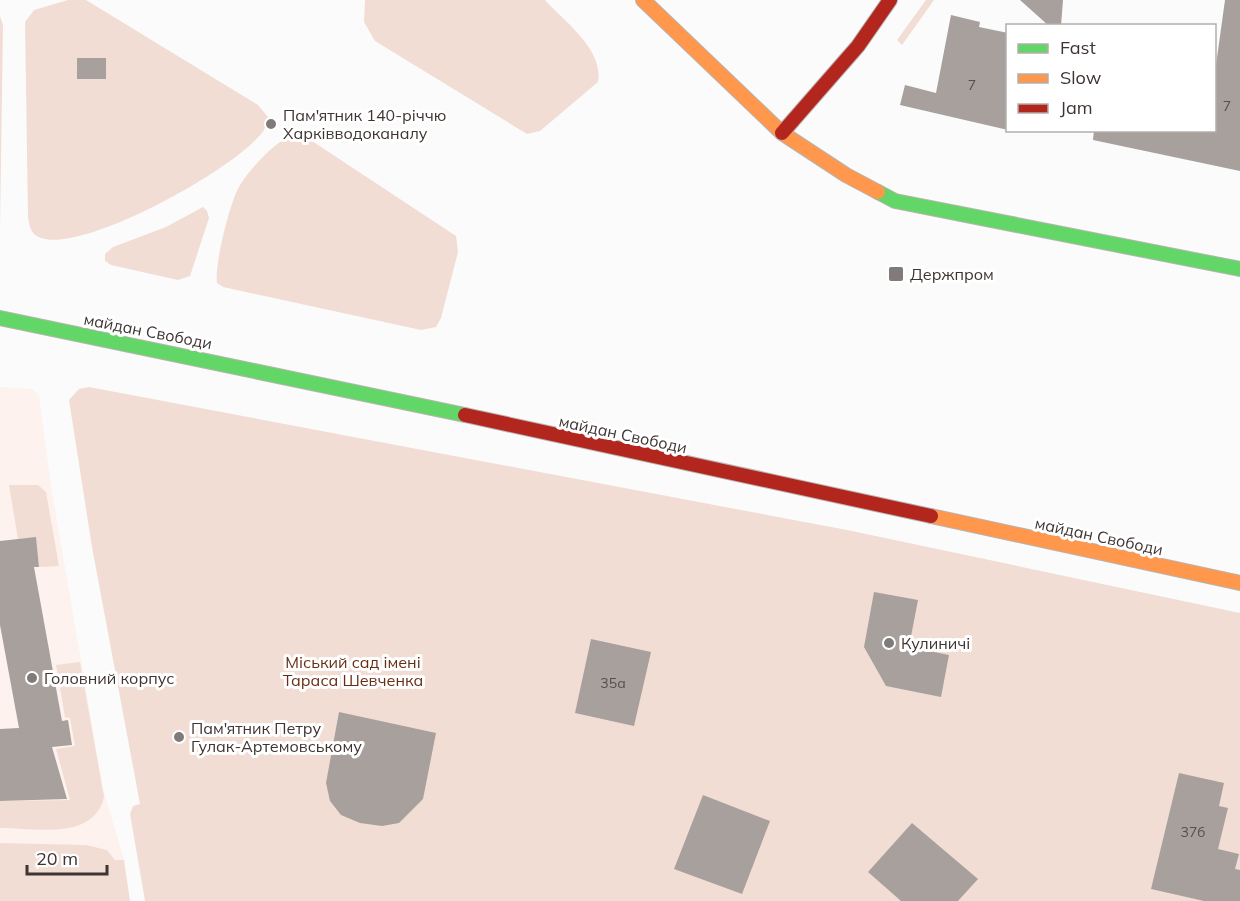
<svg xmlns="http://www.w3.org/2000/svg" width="1240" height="901" font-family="Mulish,sans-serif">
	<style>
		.built { fill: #fdf2ed }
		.green { fill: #f2ddd4 }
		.building { fill: #a7a09d }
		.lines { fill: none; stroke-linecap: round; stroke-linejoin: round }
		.fast-casing { stroke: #b8b4b2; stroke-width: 16 }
		.slow-casing { stroke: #b8b4b2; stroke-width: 16 }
		.jam-casing { stroke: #b8b4b2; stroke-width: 16 }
		.fast { stroke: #63d668; stroke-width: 14 }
		.slow { stroke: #ff974d; stroke-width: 14 }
		.jam { stroke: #b3261e; stroke-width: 14 }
		.poi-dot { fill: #807a78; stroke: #fff; stroke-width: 2 }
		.labels { text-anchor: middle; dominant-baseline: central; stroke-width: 6; stroke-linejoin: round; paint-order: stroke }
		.number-label { font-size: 14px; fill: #584f4c }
		.poi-label { font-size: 16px; fill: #3e3431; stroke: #fff; text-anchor: start }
		.street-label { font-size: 16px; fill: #3e3431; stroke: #fff }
		.park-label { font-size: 16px; fill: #682e15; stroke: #fff }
	</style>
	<rect width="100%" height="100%" fill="#fbfbfb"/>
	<path class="built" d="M 0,387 L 32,389 L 39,396 L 51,486 L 103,789 L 124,860 L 0,857 Z"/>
	<path class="green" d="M 68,0 L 86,0 L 258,105 L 268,117 C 267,121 266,126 264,130 C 239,167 85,253 41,238 C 31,235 29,226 28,216 L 25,22 L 34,10 Z
		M 365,0 L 545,0 C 565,22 604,50 598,82 L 540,131 L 527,134 L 375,41 L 364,22 Z
		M 926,0 L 934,0 L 902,45 L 897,40 Z
		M 0,16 L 3,25 L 0,228 Z
		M 293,135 L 312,141 L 456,236 L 458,252 L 441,318 L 436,327 L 421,330 L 223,287 L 217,283 C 214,266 230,202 239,187 C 248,171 276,140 293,135 Z
		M 203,207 L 207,211 L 209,218 L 190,276 L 178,280 L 111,265 L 105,261 L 105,254 L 113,247 L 166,227 Z
		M 89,387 L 847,530 L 1240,613 L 1240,901 L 145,901 L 130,814 L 133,806 L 140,804 L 92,547 L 69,400 L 79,389 Z
		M 9,485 L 38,485 L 46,492 L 59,566 L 39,567 L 36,538 L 18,539 Z
		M 80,662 L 104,797 C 94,841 35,828 0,828 L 0,801 L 70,800 L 56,749 L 75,746 L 70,718 L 65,717 L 56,665 Z
		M 0,843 L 86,845 L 107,850 L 115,860 L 124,860 L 130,901 L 0,901 Z"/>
	<path class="building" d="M 1020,0 L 1063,0 L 1061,26 L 1049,26 Z
		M 1225,0 L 1240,0 L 1240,171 L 1093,140 L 1094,130 L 1215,130 L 1215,72 Z
		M 951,15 L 980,22 L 979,27 L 1008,33 L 1008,130 L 900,105 L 905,85 L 936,93 Z
		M 77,58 L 106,58 L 106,79 L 77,79 Z
		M 36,537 L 39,567 L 34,567 L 62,721 L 68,720 L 72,745 L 52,747 L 67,799 L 0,801 L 0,729 L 19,728 L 0,625 L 0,541 Z
		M 874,592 L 918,600 L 909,647 L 949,655 L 941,697 L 886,686 L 864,647 Z
		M 591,639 L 651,652 L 634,726 L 575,713 Z
		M 339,712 L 436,733 L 423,799 L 399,823 L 382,826 L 360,823 L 341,815 L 330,801 L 326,783 Z
		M 1179,773 L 1224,783 L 1219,806 L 1228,808 L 1218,849 L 1239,854 L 1235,869 L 1240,870 L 1240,901 L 1204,901 L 1151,889 Z
		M 703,795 L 770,821 L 742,894 L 674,869 Z
		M 912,823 L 978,879 L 958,901 L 901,901 L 868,872 Z"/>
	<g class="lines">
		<defs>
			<path id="fast" d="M 878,192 L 895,201 L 1240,269
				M 0,318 L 465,415"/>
			<path id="slow" d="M 643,0 L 782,133 L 846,175 L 878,192
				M 931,516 L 1240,583"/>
			<path id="jam" d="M 782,133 L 858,46 L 890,0
				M 465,415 L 931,516"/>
		</defs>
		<use href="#fast" class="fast-casing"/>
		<use href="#slow" class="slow-casing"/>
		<use href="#jam" class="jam-casing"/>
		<use href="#fast" class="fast"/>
		<use href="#slow" class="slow"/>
		<use href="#jam" class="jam"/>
	</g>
	<g class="poi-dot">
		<circle cx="271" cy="124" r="6"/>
		<rect x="888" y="266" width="16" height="16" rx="3"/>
		<circle cx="889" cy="643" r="6"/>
		<circle cx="32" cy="678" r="6"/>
		<circle cx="179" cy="737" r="6"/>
	</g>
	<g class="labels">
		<g class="number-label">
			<text x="972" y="85">7</text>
			<text x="1227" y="106">7</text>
			<text x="613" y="683">35а</text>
			<text x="1193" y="832">37б</text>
		</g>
		<g class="poi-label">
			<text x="283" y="115">Пам'ятник 140-річчю<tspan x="283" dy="18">Харківводоканалу</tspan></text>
			<text x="910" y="274">Держпром</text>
			<text x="901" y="643">Кулиничі</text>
			<text x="44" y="678">Головний корпус</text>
			<text x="191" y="728">Пам'ятник Петру<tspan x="191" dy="18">Гулак-Артемовському</tspan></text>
		</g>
		<g class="street-label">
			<text transform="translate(148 331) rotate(11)">майдан Свободи</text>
			<text transform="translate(623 434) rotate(12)">майдан Свободи</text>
			<text transform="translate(1099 536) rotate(12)">майдан Свободи</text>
		</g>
		<g class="park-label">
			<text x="353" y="662">Міський сад імені<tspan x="353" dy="18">Тараса Шевченка</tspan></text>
		</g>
	</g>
	<rect x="1006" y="24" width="210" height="108" fill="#ffffff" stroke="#b2aead" stroke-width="1.5"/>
	<rect x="1018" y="44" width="30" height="9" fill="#63d668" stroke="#b2aead" stroke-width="1.5"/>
	<text x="1060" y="54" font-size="18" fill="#3e3431">Fast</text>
	<rect x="1018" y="74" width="30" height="9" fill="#ff974d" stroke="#b2aead" stroke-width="1.5"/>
	<text x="1060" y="84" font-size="18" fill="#3e3431">Slow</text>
	<rect x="1018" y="104" width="30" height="9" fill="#b3261e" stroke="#b2aead" stroke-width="1.5"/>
	<text x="1060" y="114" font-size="18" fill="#3e3431">Jam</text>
	<path d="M27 865v9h80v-9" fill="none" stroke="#3e3431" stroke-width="3"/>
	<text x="36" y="865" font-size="18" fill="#3e3431" stroke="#ffffff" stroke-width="4.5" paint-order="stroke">20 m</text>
</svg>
